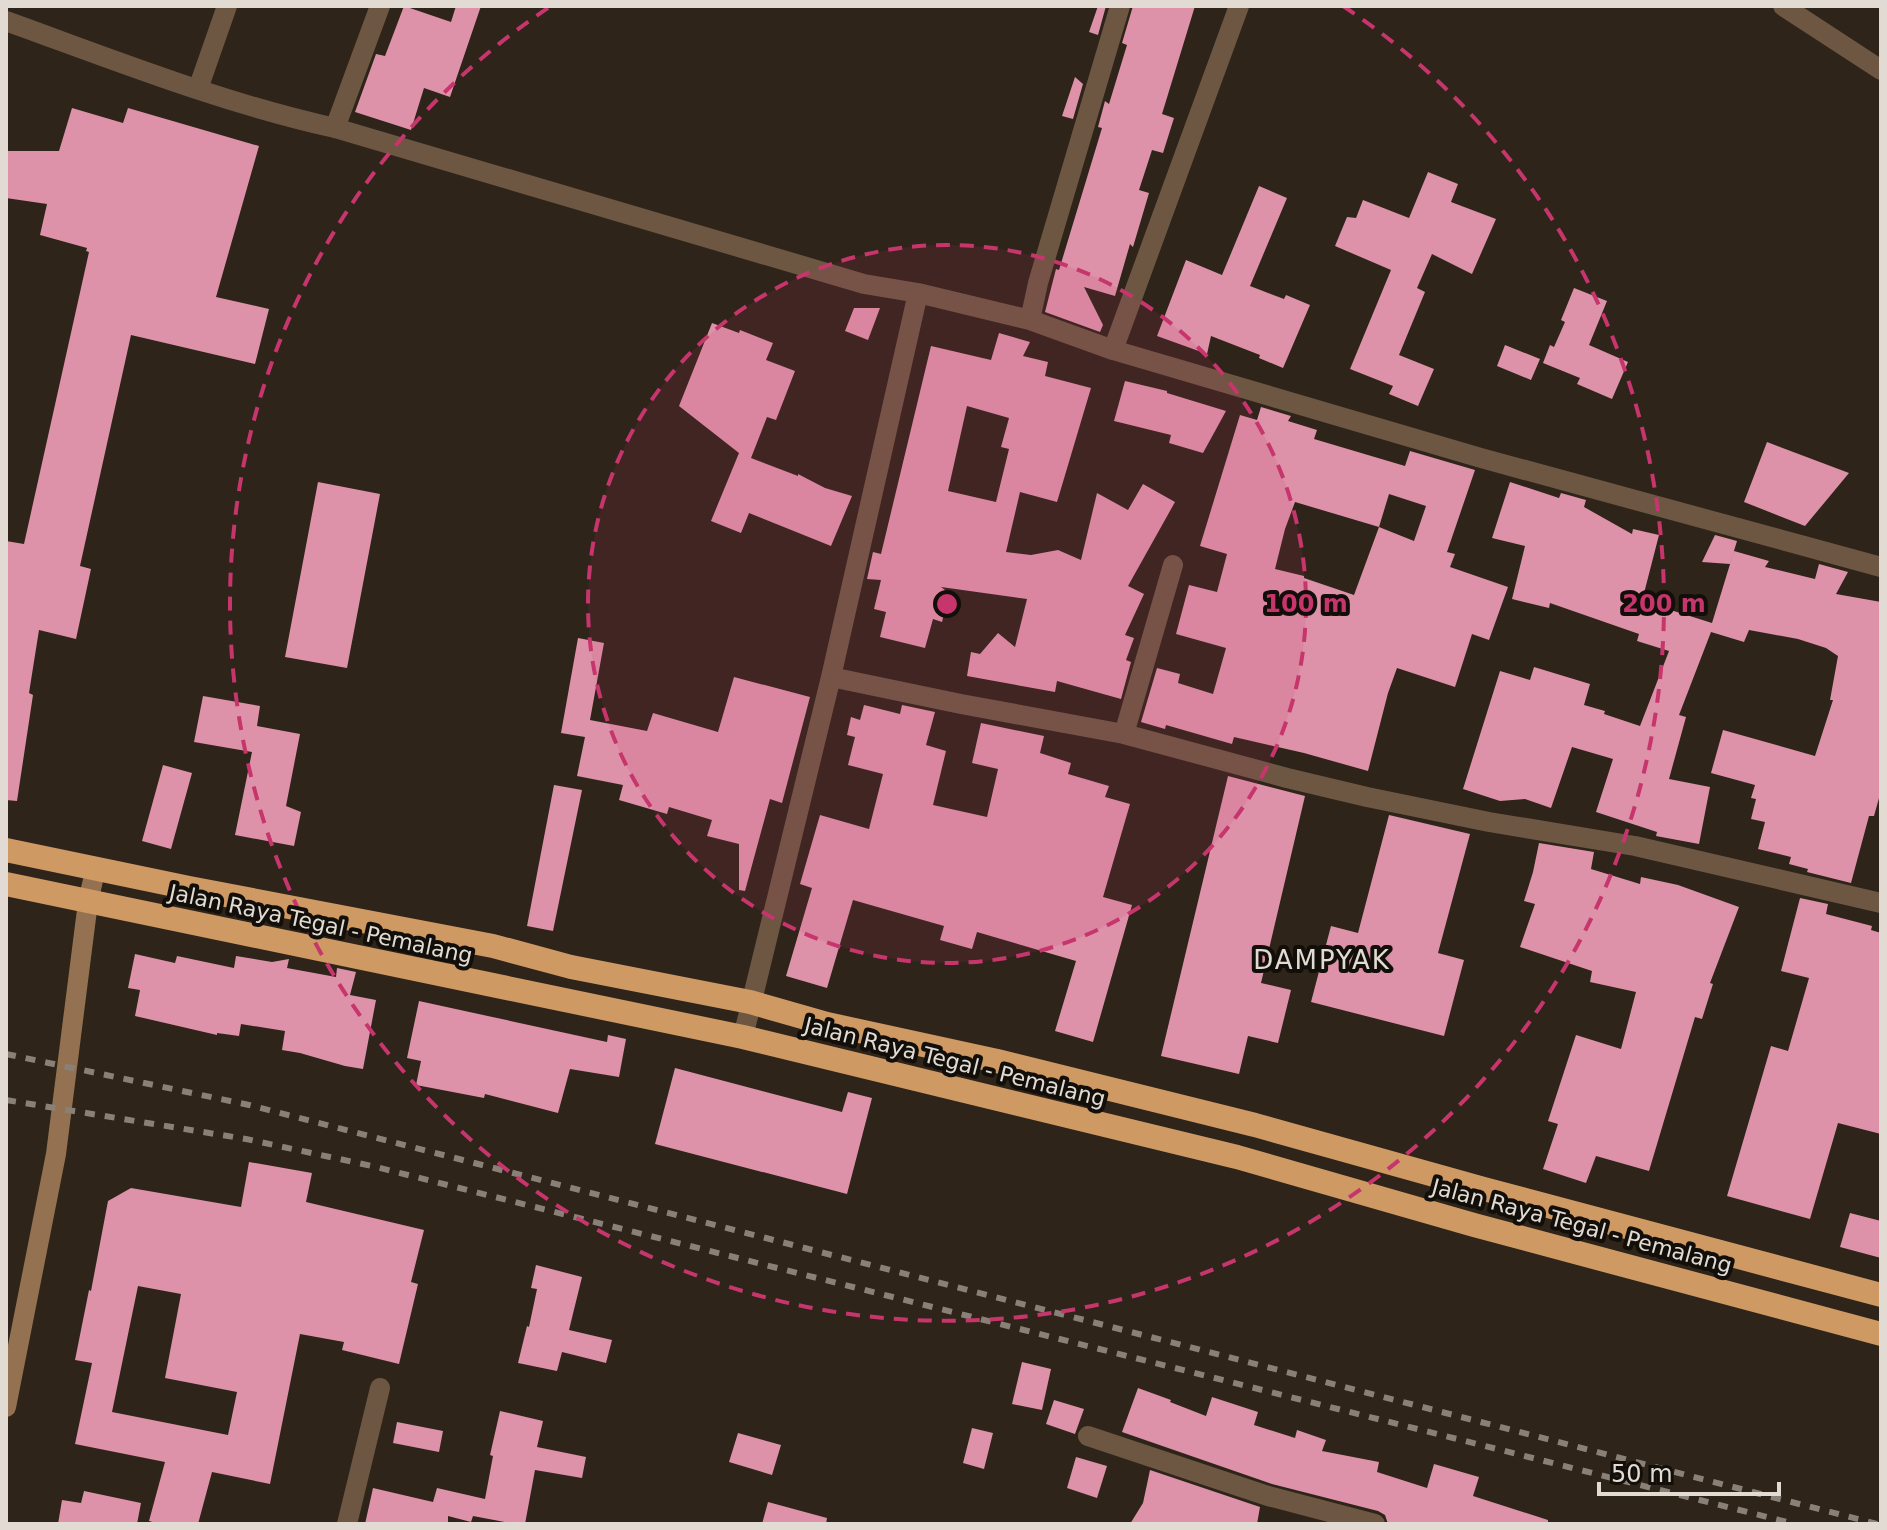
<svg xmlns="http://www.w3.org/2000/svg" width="1887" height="1530" font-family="'DejaVu Sans',sans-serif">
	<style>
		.building { fill: #dd92a9; fill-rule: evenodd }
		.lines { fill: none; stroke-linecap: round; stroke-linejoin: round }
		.street { stroke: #6d5742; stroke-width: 20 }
		.secondary { stroke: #947251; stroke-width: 20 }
		.highway { stroke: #cf9964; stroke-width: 24 }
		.rail { stroke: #898178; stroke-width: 6; stroke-dasharray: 10 10; stroke-linecap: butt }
		.ring { fill: none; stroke: #c7356d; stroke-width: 4; stroke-dasharray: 14 10 }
		.labels { text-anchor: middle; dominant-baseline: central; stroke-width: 8; stroke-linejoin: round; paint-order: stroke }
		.street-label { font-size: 22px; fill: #e1dbd3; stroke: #120e09 }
		.quarter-label { font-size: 26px; letter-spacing: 2px; fill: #e1dbd3; stroke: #120e09 }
		.centre { fill: #c7356d; stroke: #120e09; stroke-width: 4 }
		.ring-label { font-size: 24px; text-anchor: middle; font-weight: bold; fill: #c7356d; stroke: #120e09; stroke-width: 8; stroke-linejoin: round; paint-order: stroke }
	</style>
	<rect width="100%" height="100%" fill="#2e2419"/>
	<path class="building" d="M 404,6 L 451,22 L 456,6 L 481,6 L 450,97 L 424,88 L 411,130 L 355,112 L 376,54 L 385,56 Z
		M 1098,6 L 1106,6 L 1098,35 L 1089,32 Z
		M 1133,6 L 1195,6 L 1162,114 L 1174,118 L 1163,153 L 1152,150 L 1139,190 L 1149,193 L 1133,247 L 1130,244 L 1115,296 L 1084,287 L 1103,325 L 1100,332 L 1045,312 L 1056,269 L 1059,270 L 1102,128 L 1098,127 L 1105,101 L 1109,104 L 1127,45 L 1122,43 Z
		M 1075,77 L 1083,84 L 1073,119 L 1062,116 Z
		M 72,108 L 123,123 L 128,108 L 259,146 L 216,297 L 269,309 L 255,364 L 131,335 L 80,566 L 91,569 L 76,639 L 39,630 L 29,693 L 33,695 L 17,801 L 6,800 L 6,541 L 24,544 L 89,252 L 86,251 L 87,248 L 40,235 L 47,204 L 6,198 L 6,151 L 59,151 Z
		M 1428,172 L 1458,184 L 1451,202 L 1496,219 L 1472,274 L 1432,254 L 1417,288 L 1425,292 L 1399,355 L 1434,369 L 1418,406 L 1389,394 L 1393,386 L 1350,369 L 1391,270 L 1335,246 L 1347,217 L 1356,218 L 1363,200 L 1409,218 Z
		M 1259,186 L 1287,198 L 1250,286 L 1284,299 L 1286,295 L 1310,305 L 1283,368 L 1259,358 L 1260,355 L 1211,336 L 1207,354 L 1157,336 L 1186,260 L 1222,275 Z
		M 1574,288 L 1607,301 L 1589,345 L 1628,362 L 1612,399 L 1577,384 L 1580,378 L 1543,363 L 1550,345 L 1554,347 L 1565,322 L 1561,320 Z
		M 854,308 L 880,308 L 868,340 L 845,331 Z
		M 712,323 L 739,333 L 740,330 L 773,343 L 766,360 L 795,371 L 776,420 L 767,417 L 751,458 L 798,476 L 798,474 L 825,488 L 852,496 L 831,546 L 749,513 L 741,533 L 711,521 L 739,453 L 679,406 Z
		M 999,333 L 1030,342 L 1023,356 L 1048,362 L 1045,376 L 1091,388 L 1057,502 L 1020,492 L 1006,552 L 1031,555 L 1058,550 L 1081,560 L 1097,493 L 1128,510 L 1143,484 L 1175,502 L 1128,586 L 1144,594 L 1125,635 L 1134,638 L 1126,660 L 1131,662 L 1121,699 L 1057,681 L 1055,692 L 967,676 L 971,652 L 980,654 L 998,633 L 1015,647 L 1027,599 L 941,587 L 949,593 L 942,622 L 933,619 L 925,648 L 880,637 L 886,612 L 874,609 L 881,580 L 867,579 L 873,552 L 881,554 L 931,346 L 991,360 ZM 967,406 L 1009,418 L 1001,447 L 1009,449 L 996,502 L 948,491 Z
		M 1505,345 L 1540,359 L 1531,380 L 1497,366 Z
		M 1125,381 L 1167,391 L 1167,393 L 1226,411 L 1203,453 L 1169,443 L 1171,435 L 1114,421 Z
		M 1261,407 L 1291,416 L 1288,421 L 1317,430 L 1314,439 L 1405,466 L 1410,451 L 1475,470 L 1447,552 L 1455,554 L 1450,567 L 1508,587 L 1489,640 L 1472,634 L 1455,687 L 1397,668 L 1388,693 L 1368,771 L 1304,753 L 1234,737 L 1232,744 L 1166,725 L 1165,729 L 1141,722 L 1157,668 L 1180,674 L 1178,683 L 1213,694 L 1226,648 L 1176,634 L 1189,585 L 1217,592 L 1227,554 L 1200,546 L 1240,415 L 1257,420 ZM 1389,494 L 1426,506 L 1414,541 L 1379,527 ZM 1295,502 L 1379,527 L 1354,595 L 1304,578 L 1304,576 L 1275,569 L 1285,529 Z
		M 1767,442 L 1849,473 L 1805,526 L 1744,502 Z
		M 318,482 L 380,494 L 347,668 L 285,657 Z
		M 1510,482 L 1559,498 L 1561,493 L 1586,500 L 1584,507 L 1632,534 L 1633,529 L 1659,535 L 1642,601 L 1712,623 L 1734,551 L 1769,561 L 1765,567 L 1815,579 L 1819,564 L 1848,572 L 1836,594 L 1881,602 L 1881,791 L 1874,816 L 1869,816 L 1851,883 L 1807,872 L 1808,869 L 1789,864 L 1791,857 L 1758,849 L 1765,822 L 1751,819 L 1756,799 L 1751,798 L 1755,785 L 1711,773 L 1723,730 L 1815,756 L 1833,700 L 1830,700 L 1838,656 L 1826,648 L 1798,639 L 1749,630 L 1744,642 L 1711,632 L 1679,715 L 1686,717 L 1669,779 L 1710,787 L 1699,844 L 1656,836 L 1657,832 L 1596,812 L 1613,759 L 1572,747 L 1551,808 L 1525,799 L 1500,801 L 1463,789 L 1500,671 L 1530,680 L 1534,667 L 1590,684 L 1584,705 L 1605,711 L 1604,714 L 1640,726 L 1669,651 L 1637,641 L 1639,634 L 1550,603 L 1549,608 L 1512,599 L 1525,546 L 1492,538 Z
		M 1715,535 L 1737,541 L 1730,564 L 1702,562 Z
		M 578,638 L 604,643 L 590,720 L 647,731 L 653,713 L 718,732 L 734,677 L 810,697 L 782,803 L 770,799 L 745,891 L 739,890 L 739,844 L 707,836 L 712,820 L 669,807 L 667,814 L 619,800 L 623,785 L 577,776 L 585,737 L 561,733 Z
		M 203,696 L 260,706 L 257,726 L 300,734 L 286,806 L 301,812 L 294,846 L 235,835 L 252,752 L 194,742 Z
		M 864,705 L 900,714 L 902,705 L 935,712 L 926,745 L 946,751 L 933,805 L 987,817 L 998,769 L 972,763 L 981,723 L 1044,736 L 1040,753 L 1071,763 L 1068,774 L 1109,786 L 1105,797 L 1130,804 L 1103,897 L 1132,905 L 1093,1042 L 1055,1031 L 1076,961 L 977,932 L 972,949 L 940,940 L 944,926 L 853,900 L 827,988 L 786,976 L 812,888 L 800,884 L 820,815 L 869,829 L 883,774 L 848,765 L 855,737 L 847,735 L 851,717 L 860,720 Z
		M 163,765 L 192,773 L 171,849 L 142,841 Z
		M 1228,776 L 1305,796 L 1261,983 L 1291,990 L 1278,1043 L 1248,1036 L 1239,1074 L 1161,1056 Z
		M 554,785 L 582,790 L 553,931 L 527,926 Z
		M 1389,815 L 1470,834 L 1438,953 L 1464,960 L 1444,1036 L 1311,1002 L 1331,926 L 1358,933 Z
		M 1539,843 L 1594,852 L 1591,869 L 1640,884 L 1641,877 L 1678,885 L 1739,907 L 1710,983 L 1713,984 L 1702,1019 L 1695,1017 L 1649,1171 L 1596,1156 L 1586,1183 L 1543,1169 L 1558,1124 L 1548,1121 L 1576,1035 L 1621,1049 L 1636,992 L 1590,982 L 1592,971 L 1520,947 L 1535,904 L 1524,901 L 1533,872 Z
		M 1800,898 L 1828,904 L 1826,914 L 1872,926 L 1871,930 L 1881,933 L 1881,1134 L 1838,1123 L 1810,1219 L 1727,1196 L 1771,1046 L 1788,1051 L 1809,978 L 1781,971 Z
		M 135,954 L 175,963 L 177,956 L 234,968 L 236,956 L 272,962 L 289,959 L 287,968 L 336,977 L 337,968 L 356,972 L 350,995 L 376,1000 L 363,1069 L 345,1066 L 300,1053 L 282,1050 L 285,1031 L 241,1024 L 239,1036 L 217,1033 L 217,1035 L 135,1016 L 140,990 L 128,988 Z
		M 419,1001 L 607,1042 L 608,1035 L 626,1039 L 619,1077 L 570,1069 L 558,1113 L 485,1094 L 484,1098 L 416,1085 L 421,1061 L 407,1058 Z
		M 675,1068 L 842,1112 L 848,1092 L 872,1098 L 847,1194 L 655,1144 Z
		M 249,1162 L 312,1173 L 306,1202 L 424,1230 L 411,1282 L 418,1284 L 399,1364 L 342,1350 L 344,1342 L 300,1334 L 270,1484 L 212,1472 L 198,1524 L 160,1524 L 149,1521 L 165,1462 L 75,1444 L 92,1363 L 75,1360 L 89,1290 L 91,1291 L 108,1201 L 131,1188 L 241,1207 ZM 138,1286 L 181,1294 L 165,1378 L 237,1392 L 228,1435 L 112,1412 Z
		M 1850,1213 L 1881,1221 L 1881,1258 L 1840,1247 Z
		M 536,1265 L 582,1277 L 569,1330 L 612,1340 L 606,1363 L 562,1352 L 557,1371 L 518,1363 L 527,1326 L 529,1327 L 537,1289 L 531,1288 Z
		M 1022,1362 L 1051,1369 L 1042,1410 L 1012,1404 Z
		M 1138,1388 L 1171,1400 L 1170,1402 L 1206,1416 L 1212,1397 L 1258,1412 L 1254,1425 L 1295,1438 L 1297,1430 L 1326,1440 L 1322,1451 L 1379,1462 L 1377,1472 L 1427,1488 L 1434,1464 L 1479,1477 L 1473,1496 L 1548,1520 L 1548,1524 L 1388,1524 L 1385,1515 L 1378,1511 L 1272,1484 L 1122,1432 Z
		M 1054,1400 L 1084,1409 L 1075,1434 L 1046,1424 Z
		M 500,1411 L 543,1421 L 537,1447 L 586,1457 L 582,1478 L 535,1470 L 525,1524 L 516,1524 L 473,1516 L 471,1522 L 448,1516 L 448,1524 L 365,1524 L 373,1488 L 433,1502 L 437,1488 L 485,1499 L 493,1456 L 490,1455 Z
		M 397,1422 L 443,1431 L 439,1452 L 393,1443 Z
		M 972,1428 L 993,1433 L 984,1469 L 963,1463 Z
		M 738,1433 L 781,1445 L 772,1475 L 729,1462 Z
		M 1076,1457 L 1107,1466 L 1097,1498 L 1067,1488 Z
		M 1150,1470 L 1260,1507 L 1257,1524 L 1130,1524 L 1143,1503 Z
		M 84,1491 L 141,1503 L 137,1524 L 58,1524 L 62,1500 L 81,1503 Z
		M 768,1502 L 827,1518 L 826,1524 L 762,1524 Z"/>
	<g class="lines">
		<path class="street" d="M 1783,6 L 1881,70
			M 6,21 C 114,60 222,103 335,128 L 864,284 L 918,293 L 1030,320 L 1113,350 L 1481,458 L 1881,567
			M 198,89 L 227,6
			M 335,128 L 380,6
			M 1030,320 L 1038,283 L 1120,6
			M 1113,350 L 1239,6
			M 831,677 L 961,704 L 1124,734 L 1287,778 L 1367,797 L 1489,822 L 1635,846 L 1881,903
			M 1124,734 L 1173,565
			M 743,1037 L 831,677 L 918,293
			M 1088,1436 L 1268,1496 L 1375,1524
			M 347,1524 L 380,1388"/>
		<path class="secondary" d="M 6,1407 L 56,1154 L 88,902 L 96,867"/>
		<path class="highway" d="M 6,850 L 189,888 L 493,946 L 571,967 L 750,1002 L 827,1024 L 997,1061 L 1255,1125 L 1484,1189 L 1881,1295
			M 6,884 L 743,1037 L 1237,1157 L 1474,1225 L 1881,1334"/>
		<path class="rail" d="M 6,1054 L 249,1105 L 1877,1524
			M 6,1100 L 246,1139 L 372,1166 L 1795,1524"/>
	</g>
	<circle cx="947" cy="604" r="359" fill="#c7356d" fill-opacity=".12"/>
	<g class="ring">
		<circle cx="947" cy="604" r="359"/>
		<path d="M1343 6A717 717 0 1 1 551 6"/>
	</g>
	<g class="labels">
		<g class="street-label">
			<text transform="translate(321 924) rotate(12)">Jalan Raya Tegal - Pemalang</text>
			<text transform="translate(955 1062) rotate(14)">Jalan Raya Tegal - Pemalang</text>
			<text transform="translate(1582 1226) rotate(15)">Jalan Raya Tegal - Pemalang</text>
		</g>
		<g class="quarter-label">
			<text x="1322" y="960">DAMPYAK</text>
		</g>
	</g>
	<circle cx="947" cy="604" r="12" class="centre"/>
	<g class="ring-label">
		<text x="1306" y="612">100 m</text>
		<text x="1664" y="612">200 m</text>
	</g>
	<rect width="1887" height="1530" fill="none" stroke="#e1dbd3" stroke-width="16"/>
	<path d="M1599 1482v12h180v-12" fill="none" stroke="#e1dbd3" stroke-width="4"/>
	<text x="1611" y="1482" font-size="24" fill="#e1dbd3" stroke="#120e09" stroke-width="6" paint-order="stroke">50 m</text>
</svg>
